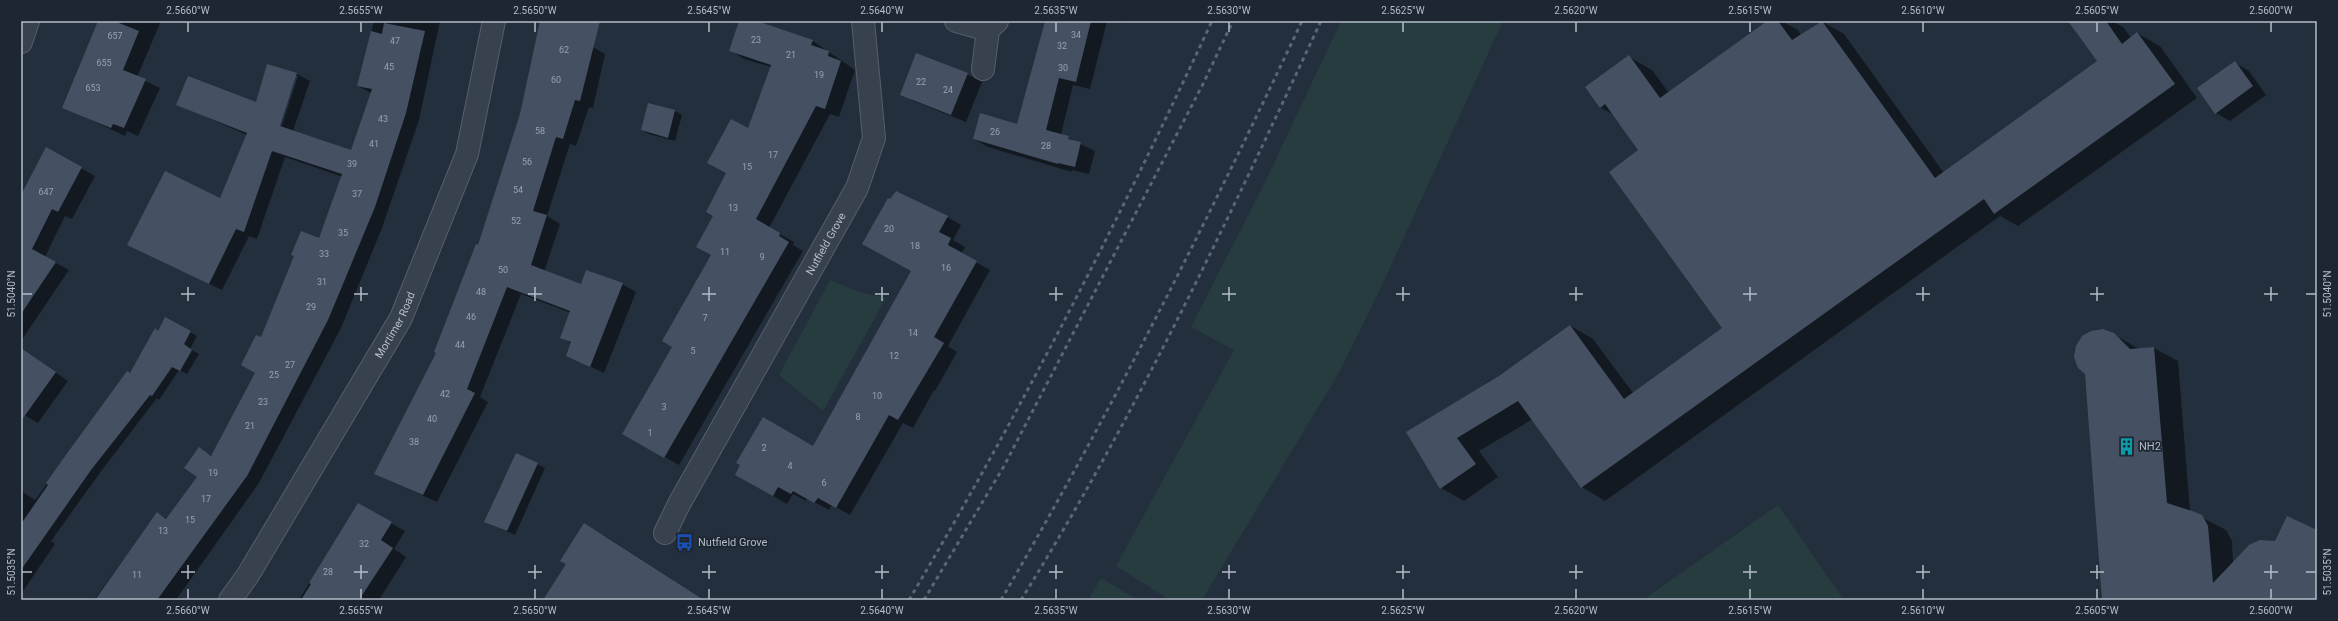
<svg xmlns="http://www.w3.org/2000/svg" width="2338" height="621" font-family="Roboto,sans-serif">
	<style>
		.green { fill: #263c3f }
		.shadow { fill: #0007; fill-rule: evenodd }
		.building { fill: #455162 }
		.lines { fill: none; stroke-linecap: round; stroke-linejoin: round }
		.minor-casing { stroke: #565f6c; stroke-width: 24 }
		.minor { stroke: #38414e; stroke-width: 22 }
		.rail { stroke: #5a6575; stroke-width: 3; stroke-dasharray: 4 4; stroke-linecap: butt }
		.ticks { fill: none; stroke: #b4bcc9; stroke-width: 1.5 }
		.labels { text-anchor: middle; dominant-baseline: central; stroke-width: 3.5; stroke-linejoin: round; paint-order: stroke }
		.number-label { font-size: 9px; fill: #98a1af }
		.street-label { font-size: 11px; fill: #b4bcc9; stroke: #1d2633 }
		.poi-label { font-size: 11px; fill: #b4bcc9; stroke: #1d2633; text-anchor: start }
		.neatline { fill: none; stroke: #b4bcc9; stroke-width: 1.5 }
		.ticks-label { font-size: 10px; text-anchor: middle; fill: #b4bcc9 }
	</style>
	<rect width="100%" height="100%" fill="#242f3e"/>
	<path class="green" d="M 1341,21 L 1503,21 L 1384,281 L 1340,371 L 1202,600 L 1170,600 L 1116,566 L 1234,350 L 1191,327 L 1265,182 Z
		M 830,280 L 859,292 L 886,298 L 823,411 L 779,375 Z
		M 1778,505 L 1844,600 L 1649,600 L 1647,597 Z
		M 1101,578 L 1138,600 L 1088,600 Z"/>
	<path class="shadow" d="M 99,21 L 161,21 L 137,77 L 160,88 L 138,136 L 127,131 L 125,136 L 64,107 Z
		M 374,21 L 440,21 L 419,120 L 382,228 L 341,328 L 259,483 L 176,600 L 94,600 L 157,513 L 168,519 L 198,477 L 200,449 L 212,456 L 256,373 L 319,239 L 343,177 L 285,157 L 257,239 L 249,236 L 222,290 L 128,245 L 220,199 L 247,135 L 178,104 L 256,104 L 267,65 L 297,74 L 310,81 L 293,131 L 351,152 L 371,93 L 358,86 ZM 296,76 L 298,76 L 280,131 L 278,130 Z
		M 541,21 L 599,21 L 593,47 L 605,54 L 593,108 L 589,107 L 576,146 L 570,144 L 547,216 L 560,224 L 544,272 L 581,286 L 622,284 L 636,292 L 604,373 L 567,356 L 572,344 L 561,337 L 571,313 L 521,294 L 480,397 L 488,402 L 437,502 L 375,474 L 438,353 L 479,246 L 521,114 Z
		M 740,21 L 753,21 L 813,41 L 855,70 L 839,117 L 830,114 L 769,228 L 794,242 L 793,245 L 803,251 L 679,465 L 623,433 L 673,346 L 712,255 L 714,215 L 749,130 L 771,67 L 744,59 L 730,50 Z
		M 1045,21 L 1107,21 L 1090,89 L 1073,85 L 1061,135 L 1095,151 L 1089,174 L 1072,170 L 1072,172 L 988,147 L 974,139 L 1018,125 Z
		M 1115,21 L 1124,21 L 1124,23 Z
		M 1769,21 L 1781,21 L 1798,30 L 1801,35 L 1821,21 L 1844,34 L 1944,173 L 2098,62 L 2089,21 L 2112,21 L 2123,27 L 2131,38 L 2137,33 L 2160,46 L 2197,98 L 2018,226 L 2000,216 L 1605,501 L 1582,487 L 1533,419 L 1479,451 L 1498,477 L 1464,501 L 1441,488 L 1407,433 L 1499,377 L 1571,326 L 1593,339 L 1633,393 L 1724,328 L 1640,151 L 1614,115 L 1600,107 L 1629,57 L 1652,70 L 1669,93 Z
		M 2235,63 L 2249,71 L 2266,95 L 2230,121 L 2216,113 Z
		M 967,74 L 982,82 L 966,122 L 916,102 L 902,94 Z
		M 649,104 L 675,111 L 682,115 L 675,141 L 649,134 L 642,130 Z
		M 46,148 L 95,176 L 72,219 L 65,216 L 45,257 L 69,270 L 21,341 L 21,197 Z
		M 947,217 L 961,225 L 953,240 L 965,247 L 961,254 L 990,270 L 948,346 L 957,352 L 935,391 L 934,390 L 913,428 L 903,423 L 850,515 L 832,505 L 829,510 L 807,498 L 806,501 L 793,494 L 787,504 L 736,474 L 813,447 Z
		M 158,332 L 190,332 L 197,336 L 190,349 L 199,354 L 187,374 L 179,370 L 159,400 L 157,398 L 99,474 L 51,541 L 55,544 L 21,594 L 21,491 L 35,500 L 128,373 L 130,374 Z
		M 2113,334 L 2139,349 L 2154,348 L 2178,361 L 2190,511 L 2226,530 L 2232,541 L 2233,563 L 2275,542 L 2317,531 L 2317,600 L 2104,600 Z
		M 21,348 L 68,381 L 38,423 L 21,413 Z
		M 537,464 L 545,468 L 515,535 L 492,525 Z
		M 358,504 L 405,531 L 394,549 L 406,557 L 379,600 L 299,600 Z
		M 584,524 L 608,538 L 704,600 L 544,600 L 567,564 Z"/>
	<path class="building" d="M 98,21 L 114,21 L 139,31 L 123,70 L 146,79 L 124,128 L 113,124 L 111,128 L 62,108 Z
		M 540,21 L 600,21 L 580,101 L 575,100 L 563,139 L 556,137 L 533,211 L 547,215 L 531,265 L 581,284 L 586,270 L 623,283 L 590,367 L 566,356 L 571,342 L 560,338 L 570,311 L 507,287 L 467,389 L 475,393 L 423,495 L 374,474 L 436,353 L 434,352 L 476,244 L 478,245 L 520,114 Z
		M 739,21 L 757,21 L 813,40 L 811,45 L 829,51 L 828,56 L 841,61 L 825,109 L 816,106 L 756,219 L 780,233 L 779,236 L 789,242 L 664,458 L 622,434 L 672,347 L 662,341 L 711,255 L 696,247 L 713,216 L 706,212 L 726,173 L 707,163 L 731,119 L 748,128 L 771,65 L 729,51 Z
		M 1045,21 L 1091,21 L 1076,82 L 1059,78 L 1046,130 L 1069,136 L 1068,139 L 1081,142 L 1075,167 L 1058,163 L 1058,164 L 973,139 L 980,113 L 1017,124 Z
		M 1767,21 L 1778,21 L 1792,40 L 1822,21 L 1935,178 L 2097,61 L 2068,21 L 2106,21 L 2122,44 L 2137,32 L 2175,84 L 1994,214 L 1984,199 L 1581,488 L 1518,401 L 1457,438 L 1476,464 L 1440,489 L 1406,432 L 1499,376 L 1570,325 L 1624,399 L 1722,328 L 1609,172 L 1638,150 L 1605,104 L 1600,108 L 1585,87 L 1629,55 L 1660,98 Z
		M 384,23 L 425,31 L 406,113 L 375,207 L 328,320 L 247,476 L 157,600 L 95,600 L 157,512 L 166,519 L 197,477 L 184,468 L 199,447 L 211,456 L 255,373 L 241,365 L 256,335 L 261,337 L 294,256 L 291,255 L 301,231 L 319,238 L 342,174 L 272,151 L 244,232 L 236,229 L 209,284 L 127,245 L 165,171 L 220,198 L 247,133 L 176,105 L 188,76 L 256,102 L 267,64 L 297,73 L 280,126 L 351,150 L 372,89 L 357,86 L 371,31 L 382,34 Z
		M 916,53 L 968,73 L 951,115 L 900,95 Z
		M 2235,61 L 2253,86 L 2215,114 L 2197,88 Z
		M 648,103 L 675,110 L 668,138 L 641,130 Z
		M 46,147 L 82,167 L 58,212 L 52,209 L 32,249 L 56,262 L 21,314 L 21,195 Z
		M 896,191 L 948,216 L 939,232 L 951,238 L 948,245 L 977,261 L 934,337 L 944,343 L 898,420 L 889,415 L 836,508 L 818,498 L 814,503 L 793,491 L 791,494 L 778,487 L 773,496 L 735,475 L 740,465 L 736,463 L 763,417 L 813,446 L 911,271 L 862,244 L 888,198 L 890,199 Z
		M 165,317 L 191,331 L 184,344 L 192,350 L 180,371 L 172,367 L 152,396 L 150,395 L 91,470 L 21,570 L 21,524 L 48,485 L 46,483 L 63,459 L 127,371 L 130,373 L 155,328 L 158,331 Z
		M 2103,329 L 2114,333 L 2130,349 L 2154,347 L 2167,503 L 2195,512 L 2202,515 L 2205,520 L 2208,526 L 2213,583 L 2249,545 L 2260,540 L 2275,541 L 2287,516 L 2317,530 L 2317,600 L 2102,600 L 2085,374 L 2078,368 L 2074,357 L 2076,346 L 2082,336 L 2091,331 Z
		M 21,348 L 56,372 L 21,421 Z
		M 516,453 L 538,463 L 507,531 L 484,522 Z
		M 358,503 L 392,522 L 381,540 L 393,548 L 359,600 L 301,600 L 311,584 L 309,583 Z
		M 584,523 L 704,600 L 543,600 L 566,564 L 560,561 Z"/>
	<g class="lines">
		<defs>
			<g id="minor">
				<path d="M 956,21 L 988,30"/>
				<path d="M 21,42 L 28,21"/>
				<path d="M 983,69 L 988,30 L 997,21"/>
				<path id="s1" d="M 665,533 L 679,504 L 857,188 L 874,138 L 863,21"/>
				<path id="s2" d="M 230,600 L 248,575 L 401,318 L 467,154 L 494,21"/>
			</g>
		</defs>
		<use href="#minor" class="minor-casing"/>
		<use href="#minor" class="minor"/>
		<path class="rail" d="M 909,600 C 1021,411 1119,220 1212,21
			M 924,600 L 1004,466 L 1203,84 L 1233,21
			M 1001,600 C 1111,412 1209,218 1302,21
			M 1021,600 C 1136,415 1229,218 1321,21"/>
	</g>
	<path class="ticks" d="M 188,22 L 188,32M 361,22 L 361,32M 535,22 L 535,32M 709,22 L 709,32M 882,22 L 882,32M 1056,22 L 1056,32M 1229,22 L 1229,32M 1403,22 L 1403,32M 1576,22 L 1576,32M 1750,22 L 1750,32M 1923,22 L 1923,32M 2097,22 L 2097,32M 2271,22 L 2271,32M 188,287 L 188,301M 361,287 L 361,301M 535,287 L 535,301M 709,287 L 709,301M 882,287 L 882,301M 1056,287 L 1056,301M 1229,287 L 1229,301M 1403,287 L 1403,301M 1576,287 L 1576,301M 1750,287 L 1750,301M 1923,287 L 1923,301M 2097,287 L 2097,301M 2271,287 L 2271,301M 22,294 L 32,294M 181,294 L 195,294M 354,294 L 368,294M 528,294 L 542,294M 702,294 L 716,294M 875,294 L 889,294M 1049,294 L 1063,294M 1222,294 L 1236,294M 1396,294 L 1410,294M 1569,294 L 1583,294M 1743,294 L 1757,294M 1916,294 L 1930,294M 2090,294 L 2104,294M 2264,294 L 2278,294M 2306,294 L 2316,294M 188,565 L 188,579M 361,565 L 361,579M 535,565 L 535,579M 709,565 L 709,579M 882,565 L 882,579M 1056,565 L 1056,579M 1229,565 L 1229,579M 1403,565 L 1403,579M 1576,565 L 1576,579M 1750,565 L 1750,579M 1923,565 L 1923,579M 2097,565 L 2097,579M 2271,565 L 2271,579M 22,572 L 32,572M 181,572 L 195,572M 354,572 L 368,572M 528,572 L 542,572M 702,572 L 716,572M 875,572 L 889,572M 1049,572 L 1063,572M 1222,572 L 1236,572M 1396,572 L 1410,572M 1569,572 L 1583,572M 1743,572 L 1757,572M 1916,572 L 1930,572M 2090,572 L 2104,572M 2264,572 L 2278,572M 2306,572 L 2316,572M 188,589 L 188,599M 361,589 L 361,599M 535,589 L 535,599M 709,589 L 709,599M 882,589 L 882,599M 1056,589 L 1056,599M 1229,589 L 1229,599M 1403,589 L 1403,599M 1576,589 L 1576,599M 1750,589 L 1750,599M 1923,589 L 1923,599M 2097,589 L 2097,599M 2271,589 L 2271,599"/>
	<defs>
		<symbol id="building-bare" viewBox="-9 -9 18 18"><path d="M-4-6H4V6H1V3H-1V6H-4ZM-2.5-4.3h1.7v1.8h-1.7ZM.8-4.3h1.7v1.8H.8ZM-2.5-1h1.7V.8h-1.7ZM.8-1h1.7V.8H.8Z" fill="#0f9aa8" stroke="#1d2633" stroke-width="2.5" paint-order="stroke"/></symbol>
		<symbol id="bus-bare" viewBox="-9 -9 18 18"><path d="M-5-6H5V4H4V6H2V4H-2V6H-4V4H-5ZM-3.5-4V0h7V-4ZM-3.5 1.2v1.5H-2V1.2ZM2 1.2v1.5H3.5V1.2Z" fill="#1a4fb4" stroke="#1d2633" stroke-width="2.5" paint-order="stroke"/></symbol>
	</defs>
	<g fill-rule="evenodd">
		<use href="#building-bare" x="2114" y="434" width="25" height="25"/>
		<use href="#bus-bare" x="672" y="530" width="25" height="25"/>
	</g>
	<g class="labels">
		<g class="number-label">
			<text x="1076" y="35">34</text>
			<text x="115" y="36">657</text>
			<text x="756" y="40">23</text>
			<text x="395" y="41">47</text>
			<text x="1062" y="46">32</text>
			<text x="564" y="50">62</text>
			<text x="791" y="55">21</text>
			<text x="104" y="63">655</text>
			<text x="389" y="67">45</text>
			<text x="1063" y="68">30</text>
			<text x="819" y="75">19</text>
			<text x="556" y="80">60</text>
			<text x="921" y="82">22</text>
			<text x="93" y="88">653</text>
			<text x="948" y="90">24</text>
			<text x="383" y="119">43</text>
			<text x="540" y="131">58</text>
			<text x="995" y="132">26</text>
			<text x="374" y="144">41</text>
			<text x="1046" y="146">28</text>
			<text x="773" y="155">17</text>
			<text x="527" y="162">56</text>
			<text x="352" y="164">39</text>
			<text x="747" y="167">15</text>
			<text x="518" y="190">54</text>
			<text x="46" y="192">647</text>
			<text x="357" y="194">37</text>
			<text x="733" y="208">13</text>
			<text x="516" y="221">52</text>
			<text x="889" y="229">20</text>
			<text x="343" y="233">35</text>
			<text x="915" y="246">18</text>
			<text x="725" y="252">11</text>
			<text x="324" y="254">33</text>
			<text x="762" y="257">9</text>
			<text x="946" y="268">16</text>
			<text x="503" y="270">50</text>
			<text x="322" y="282">31</text>
			<text x="481" y="292">48</text>
			<text x="311" y="307">29</text>
			<text x="471" y="317">46</text>
			<text x="705" y="318">7</text>
			<text x="913" y="333">14</text>
			<text x="460" y="345">44</text>
			<text x="693" y="351">5</text>
			<text x="894" y="356">12</text>
			<text x="290" y="365">27</text>
			<text x="274" y="375">25</text>
			<text x="445" y="394">42</text>
			<text x="877" y="396">10</text>
			<text x="263" y="402">23</text>
			<text x="664" y="407">3</text>
			<text x="858" y="417">8</text>
			<text x="432" y="419">40</text>
			<text x="250" y="426">21</text>
			<text x="650" y="433">1</text>
			<text x="414" y="442">38</text>
			<text x="764" y="448">2</text>
			<text x="790" y="466">4</text>
			<text x="213" y="473">19</text>
			<text x="824" y="483">6</text>
			<text x="206" y="499">17</text>
			<text x="190" y="520">15</text>
			<text x="163" y="531">13</text>
			<text x="364" y="544">32</text>
			<text x="328" y="572">28</text>
			<text x="137" y="575">11</text>
		</g>
		<g class="street-label">
			<text stroke="none"><textPath href="#s1" startOffset="331">Nutfield Grove</textPath></text>
			<text stroke="none"><textPath href="#s2" startOffset="321">Mortimer Road</textPath></text>
		</g>
		<g class="poi-label">
			<text x="2139" y="446">NH2</text>
			<text x="698" y="542">Nutfield Grove</text>
		</g>
	</g>
	<rect width="2338" height="621" fill="none" stroke="#1d2633" stroke-width="44"/>
	<rect x="22" y="22" width="2294" height="577" class="neatline"/>
	<g class="ticks-label">
		<text x="188" y="14">2.5660°W</text>
		<text x="361" y="14">2.5655°W</text>
		<text x="535" y="14">2.5650°W</text>
		<text x="709" y="14">2.5645°W</text>
		<text x="882" y="14">2.5640°W</text>
		<text x="1056" y="14">2.5635°W</text>
		<text x="1229" y="14">2.5630°W</text>
		<text x="1403" y="14">2.5625°W</text>
		<text x="1576" y="14">2.5620°W</text>
		<text x="1750" y="14">2.5615°W</text>
		<text x="1923" y="14">2.5610°W</text>
		<text x="2097" y="14">2.5605°W</text>
		<text x="2271" y="14">2.5600°W</text>
		<text transform="translate(11 294) rotate(-90)" y="4">51.5040°N</text>
		<text transform="translate(2327 294) rotate(-90)" y="4">51.5040°N</text>
		<text transform="translate(11 572) rotate(-90)" y="4">51.5035°N</text>
		<text transform="translate(2327 572) rotate(-90)" y="4">51.5035°N</text>
		<text x="188" y="614">2.5660°W</text>
		<text x="361" y="614">2.5655°W</text>
		<text x="535" y="614">2.5650°W</text>
		<text x="709" y="614">2.5645°W</text>
		<text x="882" y="614">2.5640°W</text>
		<text x="1056" y="614">2.5635°W</text>
		<text x="1229" y="614">2.5630°W</text>
		<text x="1403" y="614">2.5625°W</text>
		<text x="1576" y="614">2.5620°W</text>
		<text x="1750" y="614">2.5615°W</text>
		<text x="1923" y="614">2.5610°W</text>
		<text x="2097" y="614">2.5605°W</text>
		<text x="2271" y="614">2.5600°W</text>
	</g>
</svg>
